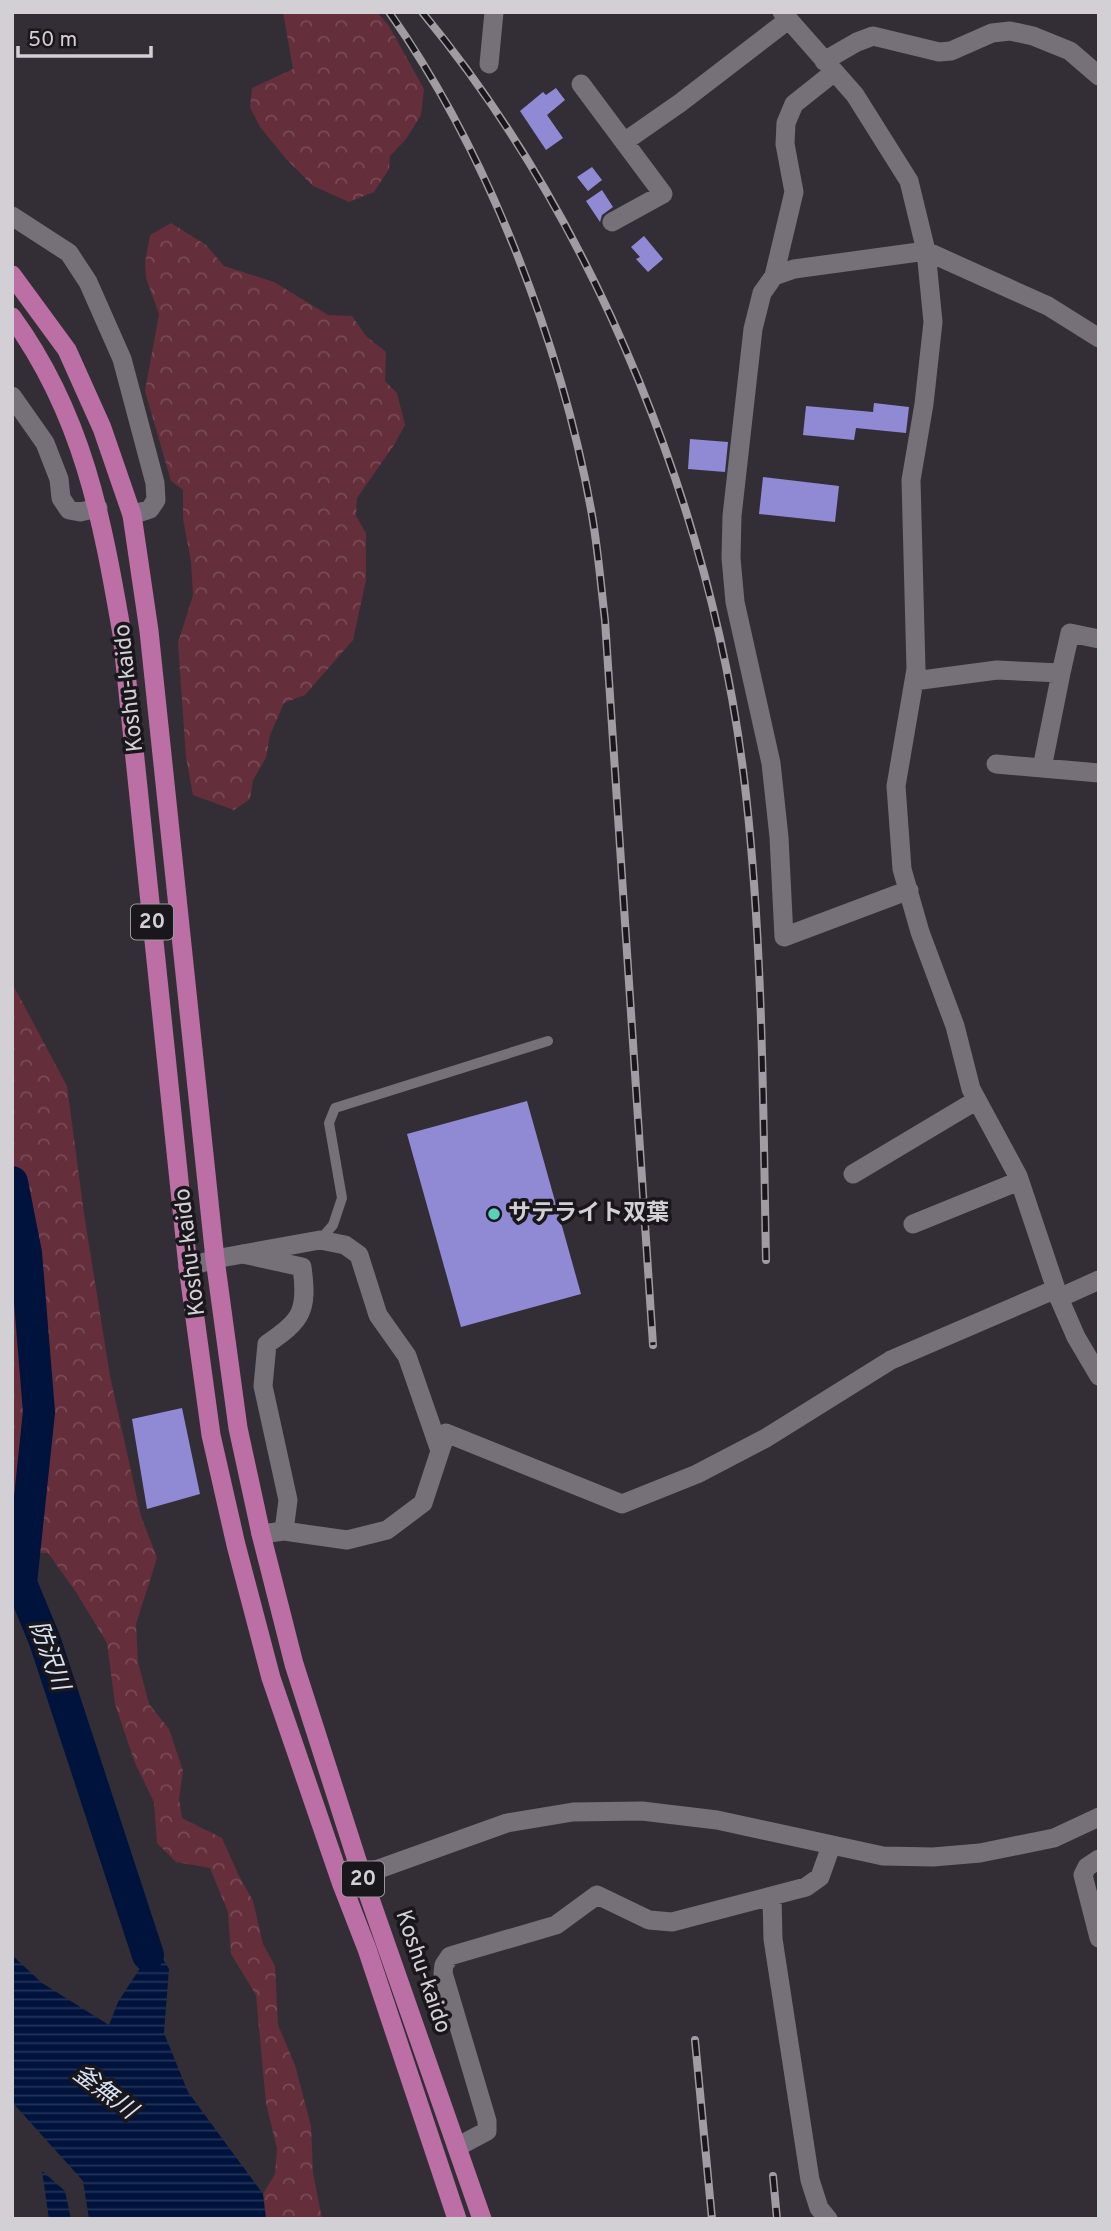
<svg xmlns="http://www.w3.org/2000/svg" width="1111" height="2231" font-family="Overpass,'Noto Sans JP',sans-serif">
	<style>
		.forest { fill: url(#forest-crowns) }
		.water { fill: url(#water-rules) }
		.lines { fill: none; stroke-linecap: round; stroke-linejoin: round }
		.river { stroke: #00133d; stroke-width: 32 }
		.building { fill: #908ad4 }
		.service { stroke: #767079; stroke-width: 10 }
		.minor { stroke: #767079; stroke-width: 19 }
		.tertiary { stroke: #767079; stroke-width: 19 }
		.trunk { stroke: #bc6fa5; stroke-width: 19 }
		.rail-casing { stroke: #a09ca2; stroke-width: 8 }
		.rail { stroke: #19171b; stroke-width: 5; stroke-dasharray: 16; stroke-linecap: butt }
		.poi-dot { fill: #5cceba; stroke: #19171b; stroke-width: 2.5 }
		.labels { text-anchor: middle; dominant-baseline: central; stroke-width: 7; stroke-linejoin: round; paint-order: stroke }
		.shield { fill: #19171b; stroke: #9b989d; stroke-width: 2 }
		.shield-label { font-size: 21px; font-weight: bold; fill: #d3d0d5 }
		.street-label { font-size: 23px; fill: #d3d0d5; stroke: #19171b }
		.poi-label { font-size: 23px; font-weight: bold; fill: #d3d0d5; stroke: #19171b; text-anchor: start }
		.water-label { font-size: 24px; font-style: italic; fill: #d7e2f4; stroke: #19171b }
	</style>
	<defs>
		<pattern id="forest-crowns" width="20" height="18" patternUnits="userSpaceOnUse" patternTransform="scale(1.75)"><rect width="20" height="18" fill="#642e3b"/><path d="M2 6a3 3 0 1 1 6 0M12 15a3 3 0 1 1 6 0" fill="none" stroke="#794b56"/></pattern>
		<pattern id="water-rules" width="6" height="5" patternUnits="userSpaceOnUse" patternTransform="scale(1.75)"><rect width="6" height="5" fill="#00133d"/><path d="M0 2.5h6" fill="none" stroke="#243458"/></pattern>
	</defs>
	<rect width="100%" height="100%" fill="#332e36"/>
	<path class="forest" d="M 283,12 L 377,12 L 389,26 L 424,89 L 421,115 L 406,139 L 390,156 L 389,169 L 374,192 L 349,202 L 313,186 L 287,160 L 260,127 L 250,107 L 252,88 L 293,69 Z
		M 171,223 L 206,245 L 224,266 L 274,282 L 328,315 L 352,316 L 366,336 L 386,352 L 385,381 L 397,393 L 405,425 L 394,445 L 357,498 L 356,516 L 366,533 L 366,580 L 353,640 L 305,695 L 284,703 L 270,735 L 266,758 L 253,780 L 250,799 L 234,810 L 193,795 L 186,757 L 178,643 L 193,595 L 191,561 L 183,519 L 183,490 L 171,481 L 145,391 L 159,314 L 146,278 L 145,263 L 150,235 Z
		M 12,983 L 67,1086 L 84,1214 L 110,1376 L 141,1516 L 157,1558 L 136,1624 L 138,1662 L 149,1704 L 169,1729 L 183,1771 L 179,1799 L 182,1818 L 222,1838 L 238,1874 L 253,1901 L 263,1944 L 275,1966 L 278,2025 L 295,2065 L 311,2126 L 313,2173 L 322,2219 L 266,2219 L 263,2194 L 275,2174 L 277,2149 L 266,2103 L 256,1995 L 231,1954 L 228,1912 L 210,1868 L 176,1862 L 157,1843 L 154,1802 L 135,1763 L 115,1704 L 107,1643 L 76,1592 L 48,1553 L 12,1553 Z"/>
	<path class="water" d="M 134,1912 L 169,1969 L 164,2033 L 188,2092 L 263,2194 L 266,2219 L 89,2219 L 83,2181 L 12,2102 L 12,1955 L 42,1983 L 109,2025 L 118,2002 L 140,1968 Z
		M 42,2171 L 65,2191 L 71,2219 L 49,2219 Z"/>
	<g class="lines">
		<path class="river" d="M 12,1182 L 26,1253 L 39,1412 L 21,1583 L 45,1641 L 148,1955"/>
	</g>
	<path class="building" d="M 556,88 L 565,100 L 547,115 L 563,138 L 546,150 L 520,111 L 543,92 L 546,95 Z
		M 592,167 L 602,180 L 588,191 L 577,177 Z
		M 602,190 L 613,207 L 602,215 L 600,222 L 586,201 Z
		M 644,236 L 663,259 L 648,272 L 636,259 L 640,257 L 631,247 Z
		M 874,403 L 909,407 L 906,433 L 856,428 L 854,440 L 803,435 L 806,406 L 873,412 Z
		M 690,439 L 728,442 L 725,472 L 688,469 Z
		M 763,477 L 839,486 L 835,522 L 759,514 Z
		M 527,1101 L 581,1294 L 461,1327 L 407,1134 Z
		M 182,1408 L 200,1494 L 147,1509 L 132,1419 Z"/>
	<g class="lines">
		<path class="service" d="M 320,1240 L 333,1225 L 342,1198 L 329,1123 L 335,1108 L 548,1041"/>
		<path class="minor" d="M 782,12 L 855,95 L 909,181 L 926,251 L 933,322 L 924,404 L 911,480 L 916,669 L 896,786 L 902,869 L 920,932 L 955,1026 L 971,1089 L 1018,1176 L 1059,1298 L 1076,1337 L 1099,1376
			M 824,61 L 857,42 L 873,36 L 939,52 L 951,51 L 992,33 L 1010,31 L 1033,36 L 1070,51 L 1099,76
			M 489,64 L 494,12
			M 833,73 L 794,104 L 786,123 L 785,144 L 794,192 L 774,276 L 762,293 L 753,329 L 732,516 L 731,558 L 735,602 L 771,763 L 779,837 L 784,937 L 909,890
			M 581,84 L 663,194 L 612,222
			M 624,142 L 680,103 L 788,20
			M 12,216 L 69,253 L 88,282 L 122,359 L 155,483 L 156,500 L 150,509 L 132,515
			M 774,276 L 794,269 L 926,251 L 1048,306 L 1099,338
			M 12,396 L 45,443 L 59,479 L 61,498 L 69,510 L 80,512 L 98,508
			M 1061,673 L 1070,633 L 1099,639
			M 914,681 L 997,670 L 1061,673 L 1042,768 L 996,764
			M 1042,768 L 1099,773
			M 853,1174 L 977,1100
			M 913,1224 L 1019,1181
			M 243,1254 L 302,1267 C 308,1311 302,1320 267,1344 L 263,1386 L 288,1500 L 284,1531
			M 261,1534 L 284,1531 L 347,1540 L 387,1530 L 423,1503 L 446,1433 L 622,1504 L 697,1474 L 766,1438 L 891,1360 L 1056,1289
			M 1099,1859 L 1087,1867 L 1083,1875 L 1099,1938
			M 772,1897 L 773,1939 L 810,2180 L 819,2208 L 828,2219
			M 457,2147 L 487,2131 L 487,2121 L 443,1973 L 444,1965 L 450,1956 L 556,1925 L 597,1895 L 649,1920 L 672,1922 L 806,1887 L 820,1877 L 831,1846"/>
		<path class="tertiary" d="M 188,1267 L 215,1259 L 320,1240 L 345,1245 L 359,1255 L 378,1315 L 407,1356 L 439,1448
			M 1059,1298 L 1099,1280
			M 348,1880 L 507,1823 L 573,1812 L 642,1811 L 717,1820 L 883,1856 L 933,1857 L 980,1853 L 1054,1838 L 1099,1817"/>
		<path class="trunk" d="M 12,275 L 67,350 L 102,428 L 132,515 L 149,631 L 215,1259 L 238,1428 L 261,1534 L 294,1664 L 362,1876 L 482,2219
			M 12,317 C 83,415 102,518 122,634 L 188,1267 L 211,1435 L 236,1545 L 271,1678 L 341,1882 L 367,1949 L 457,2219"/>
		<defs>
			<path id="rail" d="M 389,12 C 488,152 562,346 592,515 C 598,550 601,586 605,620 L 653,1345
				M 422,12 C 598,225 716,521 746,795 C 763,949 763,1105 766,1260
				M 695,2040 L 712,2219
				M 773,2176 L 777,2219"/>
		</defs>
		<use href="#rail" class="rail-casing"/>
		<use href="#rail" class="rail"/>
	</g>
	<circle class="poi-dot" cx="494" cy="1214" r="7"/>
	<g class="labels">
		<g class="shield">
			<rect x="131" y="904.5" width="42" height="35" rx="5"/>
			<rect x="342" y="1861.5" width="42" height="35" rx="5"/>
		</g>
		<g class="shield-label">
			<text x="152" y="922">20</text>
			<text x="363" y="1879">20</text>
		</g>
		<g class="street-label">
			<text transform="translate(130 688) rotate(-96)">Koshu-kaido</text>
			<text transform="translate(191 1252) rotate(-97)">Koshu-kaido</text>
			<text transform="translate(422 1972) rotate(71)">Koshu-kaido</text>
		</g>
		<g class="poi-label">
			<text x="508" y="1214">サテライト双葉</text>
		</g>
		<g class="water-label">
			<text transform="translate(48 1656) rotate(70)">防沢川</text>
			<text transform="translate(104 2093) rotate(37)">釜無川</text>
		</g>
	</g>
	<rect width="1111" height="2231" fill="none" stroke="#d3d0d5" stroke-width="28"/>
	<path d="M18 46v10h133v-10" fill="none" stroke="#d3d0d5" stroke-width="3.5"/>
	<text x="28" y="46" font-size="21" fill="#d3d0d5" stroke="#19171b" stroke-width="5" paint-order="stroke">50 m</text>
</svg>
